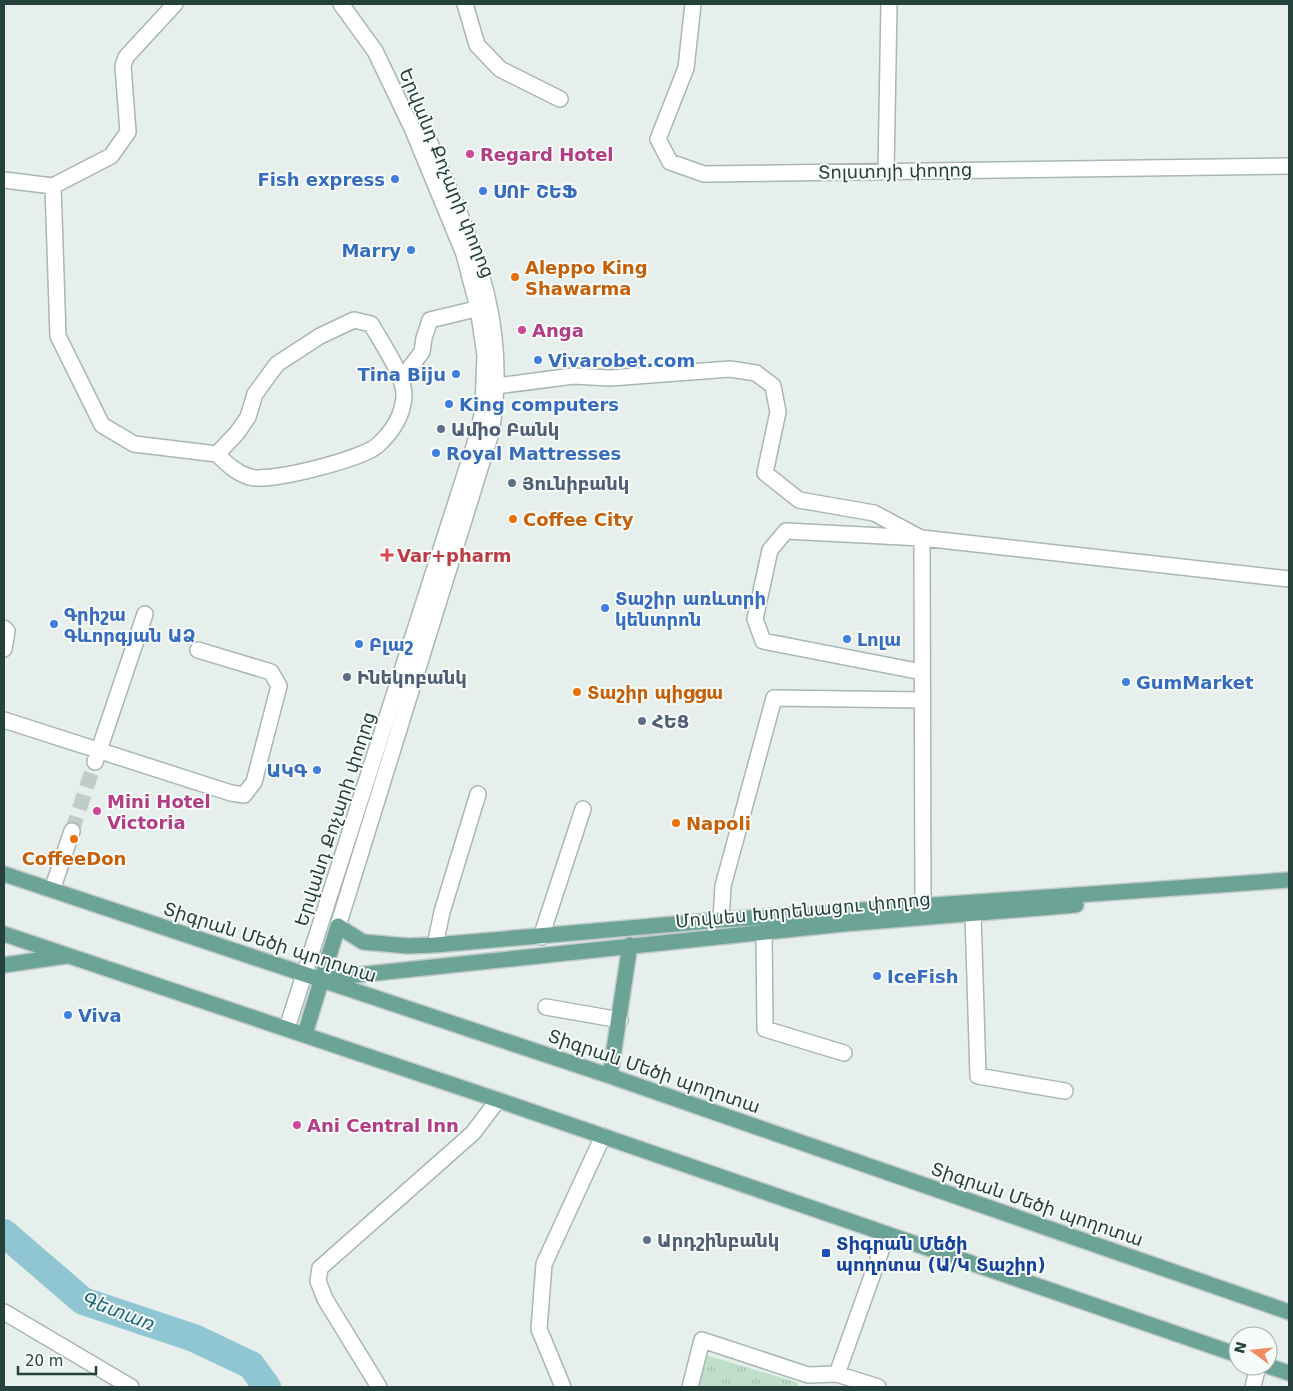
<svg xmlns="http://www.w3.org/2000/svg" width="1293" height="1391" font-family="'DejaVu Sans','Noto Sans Armenian',sans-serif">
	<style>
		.park { fill: url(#park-tufts) }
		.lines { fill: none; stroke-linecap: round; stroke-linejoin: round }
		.canal { stroke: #90c5d2; stroke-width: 28 }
		.minor-tunnel { stroke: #bfccc8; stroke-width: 15; stroke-dasharray: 15 8; stroke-linecap: butt }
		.minor-casing { stroke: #a8b7b3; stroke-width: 18 }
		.major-casing { stroke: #c2cac8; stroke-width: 18 }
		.minor { stroke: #fff; stroke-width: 15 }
		.major { stroke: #6ba397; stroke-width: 15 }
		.hotel-dot { fill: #d1479c; stroke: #f7fbf9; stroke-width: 2 }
		.shop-dot { fill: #3f7fe0; stroke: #f7fbf9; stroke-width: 2 }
		.food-dot { fill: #e8710a; stroke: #f7fbf9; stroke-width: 2 }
		.service-dot { fill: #5c6f8a; stroke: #f7fbf9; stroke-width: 2 }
		.health-dot { fill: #e0444e; stroke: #f7fbf9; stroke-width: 2 }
		.transit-dot { fill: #1a4fb4; stroke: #f7fbf9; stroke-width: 2 }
		.labels { text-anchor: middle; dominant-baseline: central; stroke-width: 4; stroke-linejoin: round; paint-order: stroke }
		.hotel-label { font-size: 18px; font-weight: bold; fill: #b23c85; stroke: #f7fbf9; text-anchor: start }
		.street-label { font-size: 18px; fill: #25413b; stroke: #f7fbf9 }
		.shop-label { font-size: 18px; font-weight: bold; fill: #366cbe; stroke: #f7fbf9; text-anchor: start }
		.food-label { font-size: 18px; font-weight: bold; fill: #c56008; stroke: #f7fbf9; text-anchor: start }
		.service-label { font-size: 18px; font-weight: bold; fill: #4e5e75; stroke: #f7fbf9; text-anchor: start }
		.health-label { font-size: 18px; font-weight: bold; fill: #be3a42; stroke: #f7fbf9; text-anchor: start }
		.transit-label { font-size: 18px; font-weight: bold; fill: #164399; stroke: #f7fbf9; text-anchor: start }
		.water-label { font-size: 19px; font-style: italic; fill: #1e697d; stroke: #f7fbf9 }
	</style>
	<defs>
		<pattern id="park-tufts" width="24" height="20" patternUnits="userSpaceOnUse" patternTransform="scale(1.25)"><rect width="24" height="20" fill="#c0dfca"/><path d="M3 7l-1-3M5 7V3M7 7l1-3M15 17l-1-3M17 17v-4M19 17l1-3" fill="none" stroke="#a5c1ae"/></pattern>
	</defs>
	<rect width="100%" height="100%" fill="#e6efeb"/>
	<path class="park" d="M 706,1355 L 799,1383 L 797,1387 L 697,1387 Z"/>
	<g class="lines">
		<path class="canal" d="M 4,1233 L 83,1301 L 194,1338 L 251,1365 L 267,1387"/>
		<path class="minor-tunnel" d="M 72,831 L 95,762"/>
		<defs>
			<path id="minor" d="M 175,4 L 126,57 L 123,66 L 128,132 L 111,156 L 53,186 L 58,336 L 102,425 L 134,444 L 217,454 L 237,433 L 248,417 L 255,394 L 277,364 L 320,336 L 354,320 L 371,324 C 381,342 405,376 404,396 C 403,415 392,432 378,445 C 363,459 269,483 250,477 C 236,473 227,464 217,454
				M 465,4 L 477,45 L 500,69 L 560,99
				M 693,4 L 686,68 L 658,139 L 670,162 L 704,174 L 1289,166
				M 886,171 L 889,4
				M 4,180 L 53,186
				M 401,379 L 422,352 L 424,338 L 430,320 L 488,306
				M 497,386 L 573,376 L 610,378 L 730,369 L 756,373 L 773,386 L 778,412 L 765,473 L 799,500 L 874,513 L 919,537
				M 922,538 L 923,917
				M 4,628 L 7,631 L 4,649
				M 922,672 L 763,641 L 755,619 L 770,550 L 786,531 L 922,538 L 1289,579
				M 4,720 L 231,793 L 244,795 L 254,782 L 279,686 L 271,672 L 198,650
				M 95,762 L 145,614
				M 52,890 L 72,831
				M 973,913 L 978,1076 L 1065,1091
				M 721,920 L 723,886 L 774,698 L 922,700
				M 338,926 L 491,433 C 511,317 470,239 427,136
				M 764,932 L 765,1029 L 844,1053
				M 541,937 L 583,809
				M 435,945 L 442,912 L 478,794
				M 546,1007 L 620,1020
				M 287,1028 L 478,434 L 483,409 L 485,355 L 478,308 L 464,254 L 412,128 L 375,51 L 341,4
				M 4,1312 L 131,1387
				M 837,1374 L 887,1234
				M 379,1387 L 325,1299 L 318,1281 L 320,1268 L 473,1133 L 498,1100
				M 563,1387 L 539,1329 L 544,1264 L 603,1136
				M 690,1387 L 702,1340 L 808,1375 L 837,1374 L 878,1387
				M 1253,1387 L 1258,1366"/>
			<path id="major" d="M 4,874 L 610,1076 L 1289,1312
				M 4,934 L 498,1100 L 1238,1355
				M 4,965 L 66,956
				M 328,978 L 843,924 L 1076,905
				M 305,1034 L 338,926 L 363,942 L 408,946 L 435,945 L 721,920 L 1289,880
				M 610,1076 L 630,945
				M 1268,1366 L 1289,1373"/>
		</defs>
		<use href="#minor" class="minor-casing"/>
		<use href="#major" class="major-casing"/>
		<use href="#minor" class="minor"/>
		<use href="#major" class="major"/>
	</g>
	<g class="hotel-dot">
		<circle cx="470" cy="154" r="5"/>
		<circle cx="522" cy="330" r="5"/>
		<circle cx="97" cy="811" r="5"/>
		<circle cx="297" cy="1125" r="5"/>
	</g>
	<g class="shop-dot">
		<circle cx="395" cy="179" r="5"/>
		<circle cx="483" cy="191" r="5"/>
		<circle cx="411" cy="250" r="5"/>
		<circle cx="538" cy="360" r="5"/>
		<circle cx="456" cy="374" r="5"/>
		<circle cx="449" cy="404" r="5"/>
		<circle cx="436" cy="453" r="5"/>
		<circle cx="605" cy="608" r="5"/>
		<circle cx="54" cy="624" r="5"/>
		<circle cx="847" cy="639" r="5"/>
		<circle cx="359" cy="644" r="5"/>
		<circle cx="1126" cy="682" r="5"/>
		<circle cx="317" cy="770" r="5"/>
		<circle cx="877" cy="976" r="5"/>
		<circle cx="68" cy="1015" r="5"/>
	</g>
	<g class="food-dot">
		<circle cx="515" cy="277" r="5"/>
		<circle cx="513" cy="519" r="5"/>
		<circle cx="577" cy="692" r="5"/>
		<circle cx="676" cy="823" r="5"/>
		<circle cx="74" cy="839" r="5"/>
	</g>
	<g class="service-dot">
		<circle cx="441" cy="429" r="5"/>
		<circle cx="512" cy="483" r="5"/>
		<circle cx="347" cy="677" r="5"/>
		<circle cx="642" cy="721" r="5"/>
		<circle cx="647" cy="1240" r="5"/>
	</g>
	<path class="health-dot" d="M384.5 547.5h5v5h5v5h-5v5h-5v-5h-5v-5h5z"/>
	<rect class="transit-dot" x="821" y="1248" width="10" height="10" rx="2.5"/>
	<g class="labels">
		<g class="hotel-label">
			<text x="480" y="154">Regard Hotel</text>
			<text x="532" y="330">Anga</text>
			<text x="107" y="801">Mini Hotel<tspan x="107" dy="21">Victoria</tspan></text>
			<text x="307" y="1125">Ani Central Inn</text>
		</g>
		<g class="street-label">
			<text transform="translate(895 171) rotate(-1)">Տոլստոյի փողոց</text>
			<text transform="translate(447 173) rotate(68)">Երվանդ Քոչարի փողոց</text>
			<text transform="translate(335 819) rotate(-72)">Երվանդ Քոչարի փողոց</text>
			<text transform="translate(803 910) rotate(-5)">Մովսես Խորենացու փողոց</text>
			<text transform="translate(270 942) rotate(18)">Տիգրան Մեծի պողոտա</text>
			<text transform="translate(654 1071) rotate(19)">Տիգրան Մեծի պողոտա</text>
			<text transform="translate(1037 1204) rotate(19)">Տիգրան Մեծի պողոտա</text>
		</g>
		<g class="shop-label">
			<text x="385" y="179" text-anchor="end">Fish express</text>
			<text x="493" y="191">ՍՈՒ ՇԵՖ</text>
			<text x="401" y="250" text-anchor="end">Marry</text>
			<text x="548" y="360">Vivarobet.com</text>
			<text x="446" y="374" text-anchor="end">Tina Biju</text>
			<text x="459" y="404">King computers</text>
			<text x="446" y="453">Royal Mattresses</text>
			<text x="615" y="598">Տաշիր առևտրի<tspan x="615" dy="21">կենտրոն</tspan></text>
			<text x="64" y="614">Գրիշա<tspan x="64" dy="21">Գևորգյան ԱՁ</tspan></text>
			<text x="857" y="639">Լոլա</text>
			<text x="369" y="644">Բլաշ</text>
			<text x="1136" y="682">GumMarket</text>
			<text x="307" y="770" text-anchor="end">ԱԿԳ</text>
			<text x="887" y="976">IceFish</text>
			<text x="78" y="1015">Viva</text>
		</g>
		<g class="food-label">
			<text x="525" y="267">Aleppo King<tspan x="525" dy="21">Shawarma</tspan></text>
			<text x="523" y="519">Coffee City</text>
			<text x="587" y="692">Տաշիր պիցցա</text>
			<text x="686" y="823">Napoli</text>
			<text x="74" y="858" text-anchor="middle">CoffeeDon</text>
		</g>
		<g class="service-label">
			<text x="451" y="429">Ամիօ Բանկ</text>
			<text x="522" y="483">Յունիբանկ</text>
			<text x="357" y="677">Ինեկոբանկ</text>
			<text x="652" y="721">ՀԵՑ</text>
			<text x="657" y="1240">Արդշինբանկ</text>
		</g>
		<g class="health-label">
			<text x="397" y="555">Var+pharm</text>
		</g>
		<g class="transit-label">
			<text x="836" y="1243">Տիգրան Մեծի<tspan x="836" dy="21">պողոտա (Ա/Կ Տաշիր)</tspan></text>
		</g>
		<g class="water-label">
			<text transform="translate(119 1311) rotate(21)">Գետառ</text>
		</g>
	</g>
	<rect width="1293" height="1391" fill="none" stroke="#25413b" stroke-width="10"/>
	<g transform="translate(1253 1351) rotate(285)"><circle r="24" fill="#f7fbf9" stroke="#a3b1ad"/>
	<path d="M0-4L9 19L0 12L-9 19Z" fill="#f08b63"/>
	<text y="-8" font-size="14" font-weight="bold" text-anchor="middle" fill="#25413b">N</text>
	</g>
	<path d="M18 1366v8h78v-8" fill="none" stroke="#25413b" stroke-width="2.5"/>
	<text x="25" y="1366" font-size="15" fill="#25413b" stroke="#f7fbf9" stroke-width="4" paint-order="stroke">20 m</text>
</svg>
